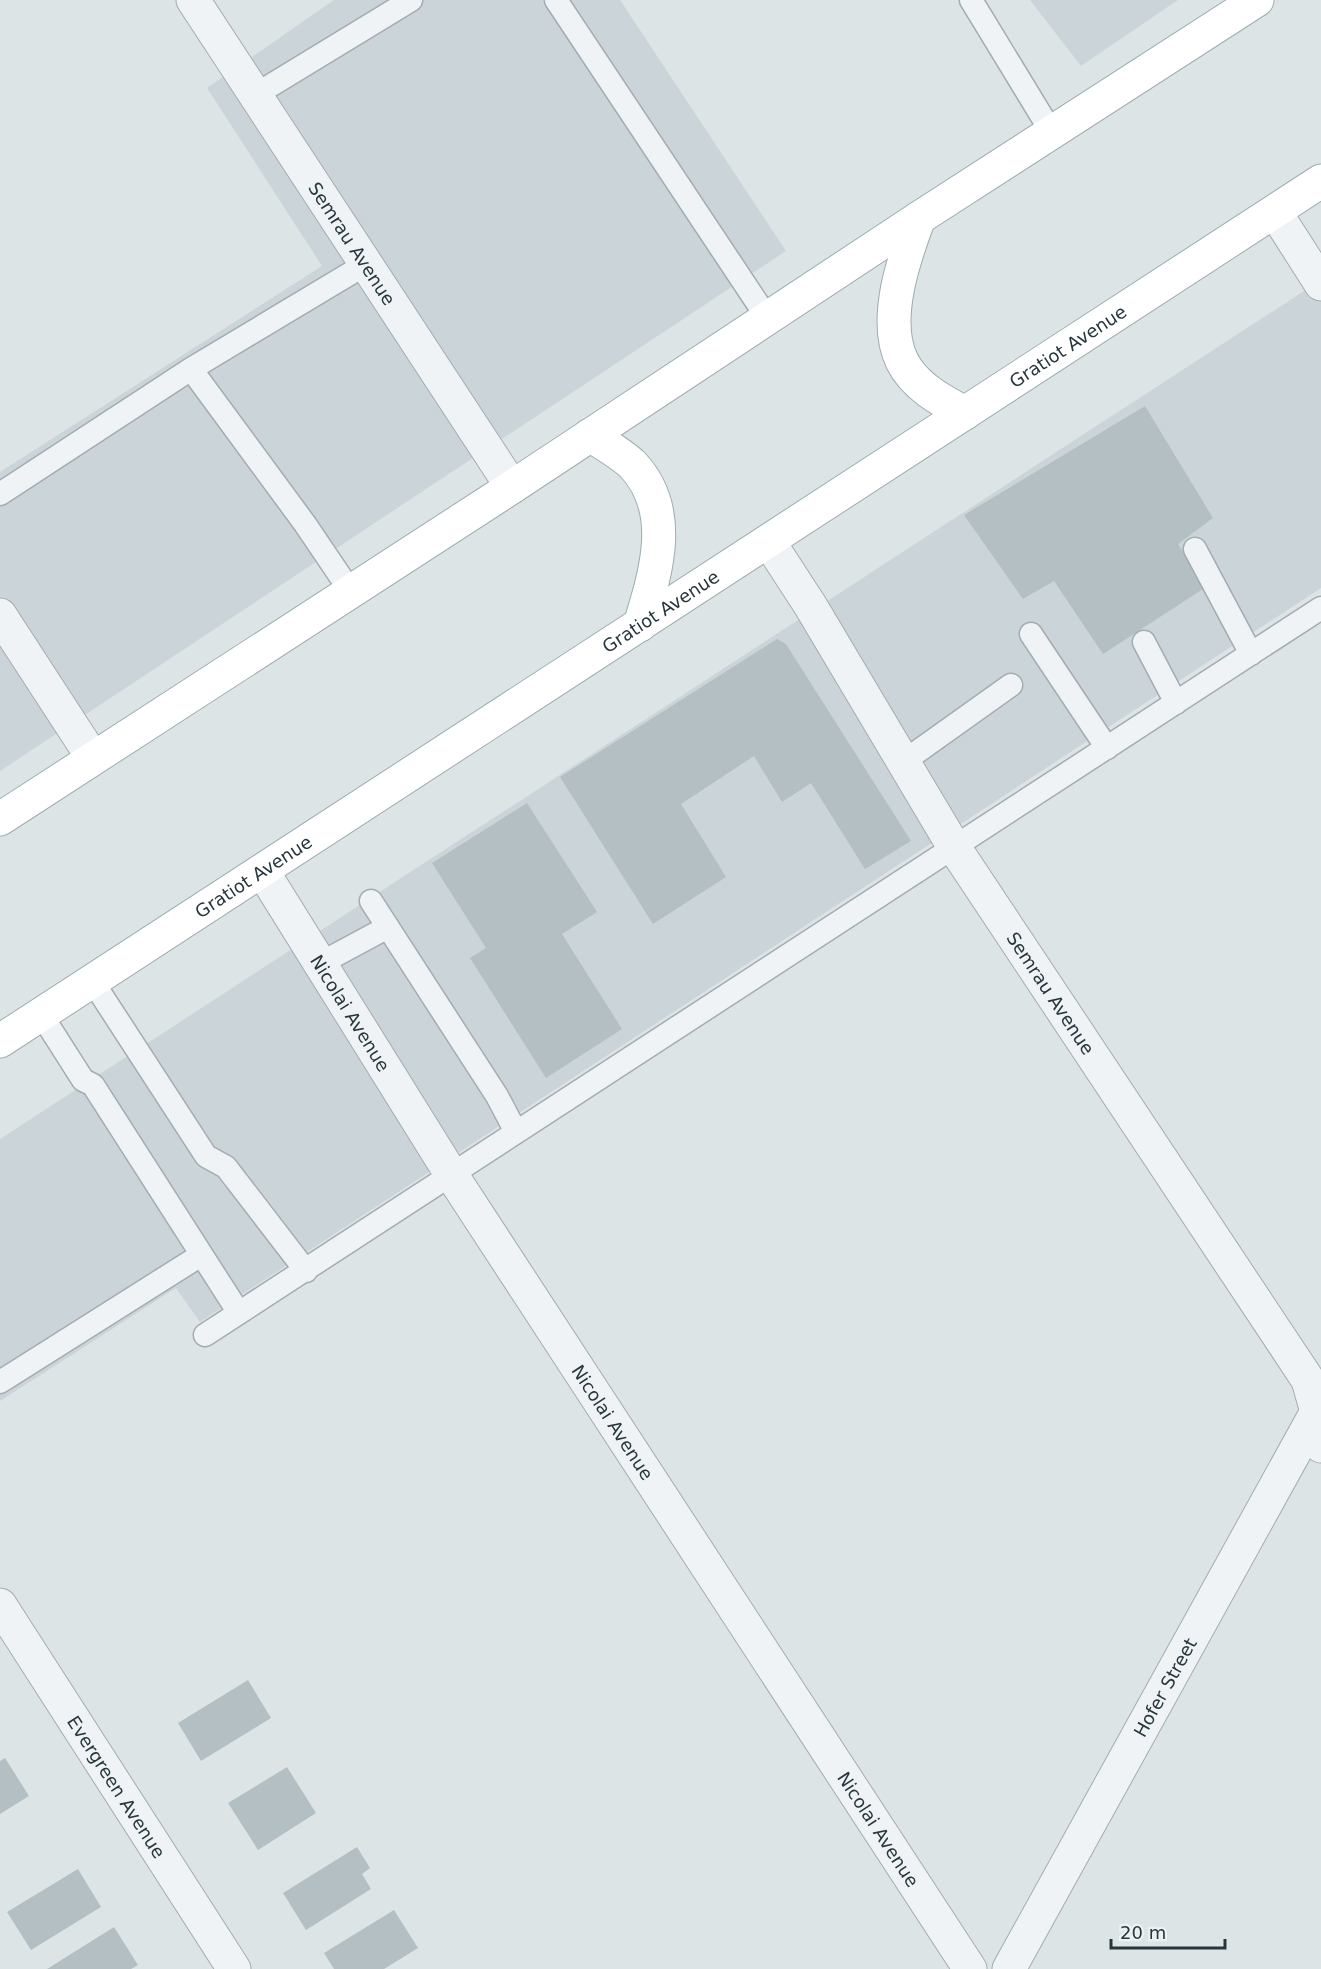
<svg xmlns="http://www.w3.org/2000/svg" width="1321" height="1969" font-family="'DejaVu Sans',sans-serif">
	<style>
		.built { fill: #cbd4d8 }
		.building { fill: #b4bfc3 }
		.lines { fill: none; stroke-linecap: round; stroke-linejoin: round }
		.service-casing { stroke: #a3acb0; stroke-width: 25 }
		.minor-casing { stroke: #a3acb0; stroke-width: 35 }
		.primary-casing { stroke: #9dacb1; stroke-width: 35 }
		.service { stroke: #eff3f5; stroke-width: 22 }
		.minor { stroke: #eff3f5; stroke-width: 33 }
		.primary { stroke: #fff; stroke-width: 33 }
		.labels { text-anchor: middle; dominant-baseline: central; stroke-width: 5; stroke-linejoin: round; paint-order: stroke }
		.street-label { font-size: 18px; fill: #27363c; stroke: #ecf2f4 }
	</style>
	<rect width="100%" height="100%" fill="#dde4e6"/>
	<path class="built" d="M 334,0 L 620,0 L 786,251 L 0,771 L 0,472 L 322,266 L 207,88 Z
		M 1030,0 L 1178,0 L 1081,66 Z
		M 1321,280 L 1321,588 L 200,1322 L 176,1288 L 0,1401 L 0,1139 Z"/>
	<path class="building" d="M 1145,406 L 1213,518 L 1178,544 L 1206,587 L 1103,654 L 1054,581 L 1023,599 L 964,515 Z
		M 777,639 L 786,644 L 911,841 L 865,869 L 811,783 L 782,802 L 754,756 L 681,804 L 726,877 L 653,924 L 560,777 Z
		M 527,803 L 597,912 L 562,934 L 622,1029 L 546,1078 L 470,958 L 486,948 L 432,863 Z
		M 248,1680 L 271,1718 L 201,1761 L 178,1723 Z
		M 5,1758 L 29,1796 L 0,1814 L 0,1761 Z
		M 287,1767 L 316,1813 L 258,1850 L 228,1803 Z
		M 357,1847 L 370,1868 L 362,1874 L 371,1889 L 306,1930 L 283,1893 Z
		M 78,1869 L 101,1907 L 31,1950 L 7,1912 Z
		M 394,1910 L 418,1948 L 384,1969 L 334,1969 L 324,1953 Z
		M 114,1927 L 138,1965 L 131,1969 L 47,1969 Z"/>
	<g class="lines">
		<defs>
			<path id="service" d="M 556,0 L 768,319
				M 971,0 L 1052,133
				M 255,95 L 411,0
				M 191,369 L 305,524 L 351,592
				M 0,494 L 191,369 L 366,264
				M 1195,549 L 1251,654
				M 1031,634 L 1107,748
				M 1144,642 L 1176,703
				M 903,762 L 1011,685
				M 371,901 L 497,1096 L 516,1132
				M 321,963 L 388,927
				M 93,982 L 206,1156 L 226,1167 L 306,1271
				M 41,1014 L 83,1080 L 93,1085 L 239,1313
				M 205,1335 L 1321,608
				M 0,1382 L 201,1255"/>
			<g id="minor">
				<path id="s1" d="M 193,0 L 512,487"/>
				<path d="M 1275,212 L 1321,284"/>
				<path id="s2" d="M 769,542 L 810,605 L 954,847 L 1308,1380 L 1317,1412 L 1321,1446"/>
				<path d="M 0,615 L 93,758"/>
				<path id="s3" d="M 263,872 L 451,1174 L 970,1969"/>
				<path id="s4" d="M 0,1605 L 234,1969"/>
				<path id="s5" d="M 1009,1969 L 1320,1406"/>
			</g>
			<g id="primary">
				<path d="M 919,218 C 904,258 882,320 902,361 C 914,386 942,401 965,413"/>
				<path d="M 590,435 C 604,444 620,453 632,464 C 676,510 656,572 640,625"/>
				<path d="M 0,819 L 512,487 L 919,218 L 1257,0"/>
				<path id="s6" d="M 0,1041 L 1321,181"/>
			</g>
		</defs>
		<use href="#service" class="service-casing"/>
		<use href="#minor" class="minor-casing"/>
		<use href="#primary" class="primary-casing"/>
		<use href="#service" class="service"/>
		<use href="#minor" class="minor"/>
		<use href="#primary" class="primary"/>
	</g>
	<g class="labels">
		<g class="street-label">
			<text stroke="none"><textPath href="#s1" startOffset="291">Semrau Avenue</textPath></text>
			<text stroke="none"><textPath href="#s6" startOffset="1274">Gratiot Avenue</textPath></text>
			<text stroke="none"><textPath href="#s6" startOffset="788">Gratiot Avenue</textPath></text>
			<text stroke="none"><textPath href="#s6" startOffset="302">Gratiot Avenue</textPath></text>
			<text stroke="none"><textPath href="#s2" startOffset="532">Semrau Avenue</textPath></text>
			<text stroke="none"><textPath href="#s3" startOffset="166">Nicolai Avenue</textPath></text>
			<text stroke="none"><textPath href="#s3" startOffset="652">Nicolai Avenue</textPath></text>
			<text stroke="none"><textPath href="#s5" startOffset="322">Hofer Street</textPath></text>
			<text stroke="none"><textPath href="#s4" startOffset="216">Evergreen Avenue</textPath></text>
			<text stroke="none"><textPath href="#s3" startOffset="1138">Nicolai Avenue</textPath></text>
		</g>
	</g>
	<path d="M1111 1939v9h114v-9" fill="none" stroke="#27363c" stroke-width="3"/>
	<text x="1120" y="1939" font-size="18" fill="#27363c" stroke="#ecf2f4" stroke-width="4.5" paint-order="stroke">20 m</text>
</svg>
